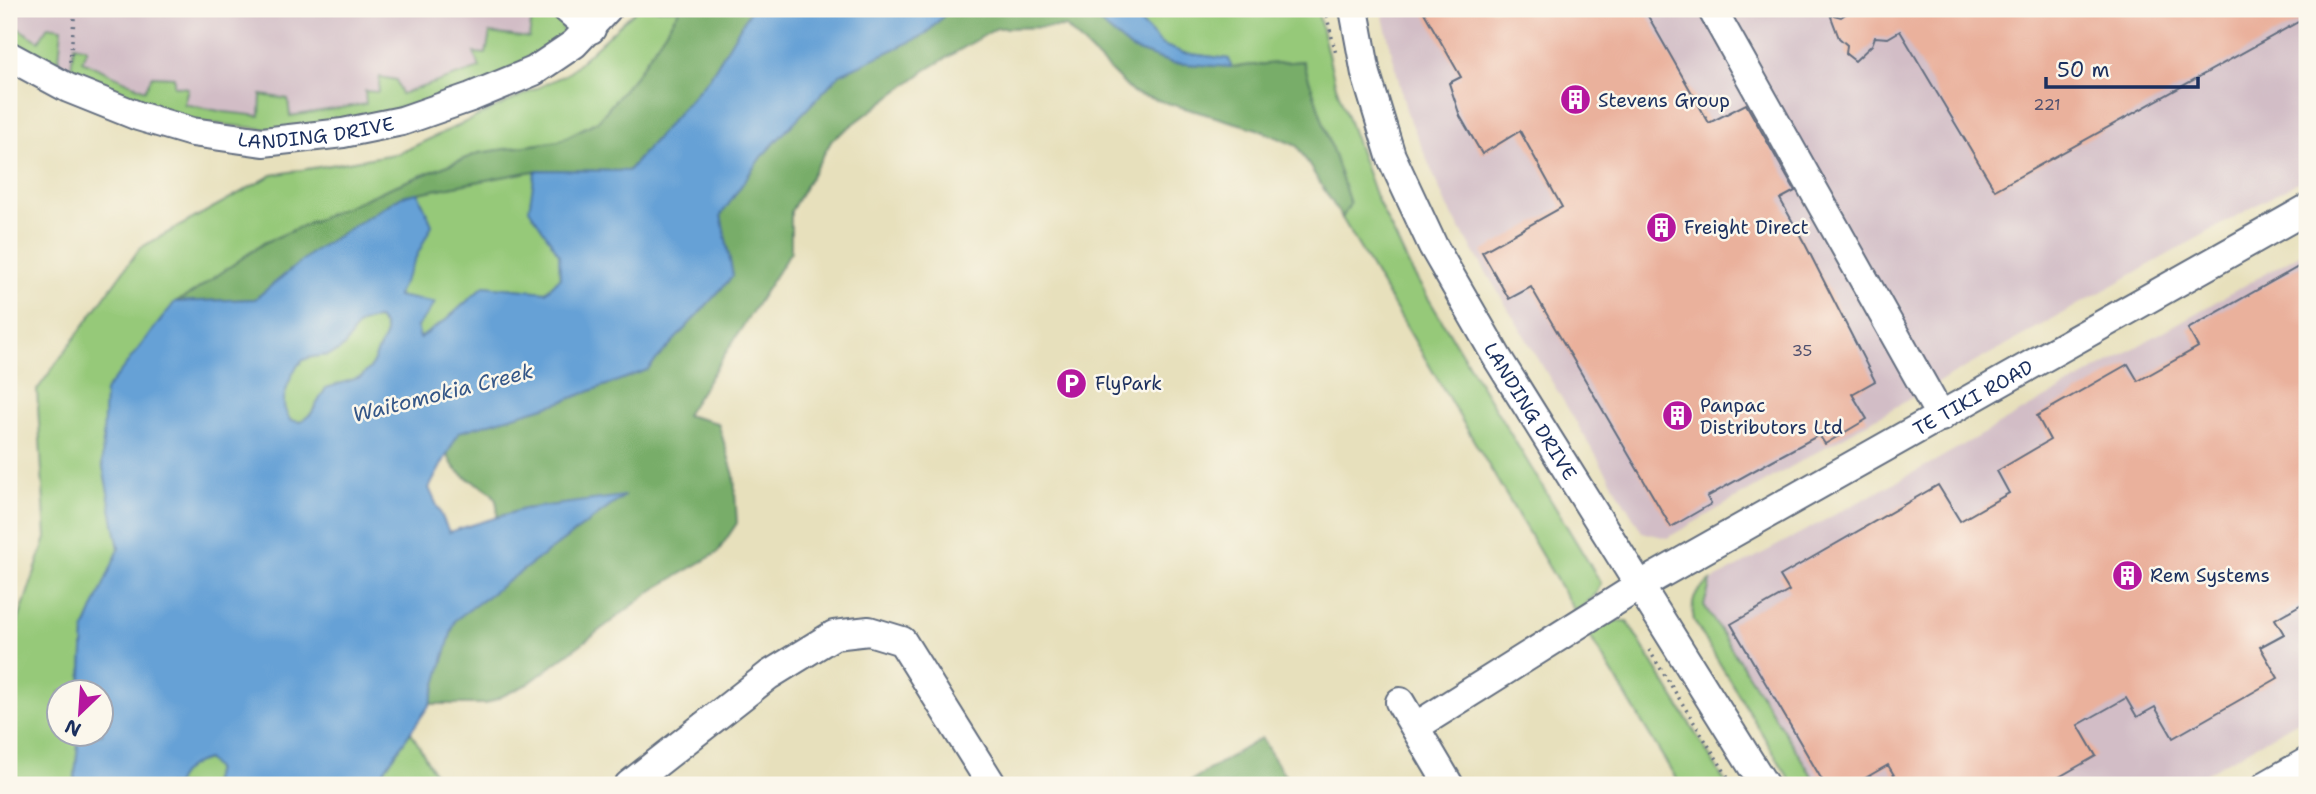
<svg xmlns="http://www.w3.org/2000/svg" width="2316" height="794" font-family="'Shantell Sans',sans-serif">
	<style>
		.industrial { fill: #d2bdc6 }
		.green { fill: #96c979; stroke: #587c6c; stroke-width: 2 }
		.forest { fill: #78ad69; stroke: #4a6e64; stroke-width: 2 }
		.water { fill: #66a1d6; stroke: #40689a; stroke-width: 2; fill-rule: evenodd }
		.building { fill: #eab19c }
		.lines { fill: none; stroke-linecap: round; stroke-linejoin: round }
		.minor-casing { stroke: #626d7f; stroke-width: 32 }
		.path { stroke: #626d7f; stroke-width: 3.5; stroke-dasharray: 2 5; stroke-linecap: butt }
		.minor { stroke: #fff; stroke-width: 28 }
		.labels { text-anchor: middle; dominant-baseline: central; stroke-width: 5; stroke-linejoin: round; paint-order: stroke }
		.number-label { font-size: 16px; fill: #4f506e }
		.poi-label { font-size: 19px; fill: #1b2f5e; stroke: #fbf7ec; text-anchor: start }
		.street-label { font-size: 19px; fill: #1b2f5e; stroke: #fbf7ec }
		.water-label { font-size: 21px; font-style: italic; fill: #355788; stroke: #fbf7ec }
	</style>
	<rect width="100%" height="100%" fill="#fbf7ec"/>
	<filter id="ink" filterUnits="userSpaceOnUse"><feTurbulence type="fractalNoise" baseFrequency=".0143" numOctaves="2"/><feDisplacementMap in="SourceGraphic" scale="14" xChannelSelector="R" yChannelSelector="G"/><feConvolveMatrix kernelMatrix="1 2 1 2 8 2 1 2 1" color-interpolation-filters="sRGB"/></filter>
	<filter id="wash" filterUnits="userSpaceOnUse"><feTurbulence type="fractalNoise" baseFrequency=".00686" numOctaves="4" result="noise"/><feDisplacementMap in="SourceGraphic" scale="28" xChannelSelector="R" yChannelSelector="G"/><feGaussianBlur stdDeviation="1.57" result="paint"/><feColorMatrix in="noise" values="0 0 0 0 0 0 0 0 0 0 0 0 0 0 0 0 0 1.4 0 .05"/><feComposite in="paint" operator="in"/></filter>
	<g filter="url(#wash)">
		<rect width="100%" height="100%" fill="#e7e0bc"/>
		<path class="industrial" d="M 9,9 L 580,9 L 564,28 L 498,73 L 295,127 L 165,109 L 9,40 Z
			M 1381,9 L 2307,9 L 2307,177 L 1918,394 L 1667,538 L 1642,532 L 1447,207 L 1406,110 Z
			M 2307,250 L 2307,716 L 2186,785 L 1818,785 L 1704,605 L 1711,581 L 1933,462 Z"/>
		<path class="green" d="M 533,9 L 549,9 L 561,19 L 564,36 L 481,86 L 305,133 L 176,120 L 70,76 L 74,45 L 87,48 L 82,61 L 145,90 L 152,76 L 174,77 L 174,86 L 188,88 L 184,104 L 224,112 L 260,116 L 261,95 L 288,99 L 290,116 L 366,104 L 365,91 L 378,92 L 380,77 L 396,80 L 401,94 L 480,68 L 474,53 L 486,54 L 490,33 L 529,38 Z
			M 637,9 L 680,9 L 637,74 L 598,121 L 559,141 L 479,153 L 387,189 L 264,243 L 191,294 L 175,302 L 102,462 L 120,549 L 84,630 L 81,692 L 60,692 L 60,734 L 79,735 L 74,785 L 9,785 L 9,649 L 46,538 L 37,390 L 140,248 L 272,175 L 400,153 L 567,74 Z
			M 1128,9 L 1317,9 L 1335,83 L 1376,197 L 1410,268 L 1601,583 L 1596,594 L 1576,613 L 1342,218 L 1350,204 L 1303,61 L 1231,67 L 1229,59 L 1184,53 L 1162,45 Z
			M 9,23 L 39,41 L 48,26 L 62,28 L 58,69 L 9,43 Z
			M 538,170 L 530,209 L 559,254 L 560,278 L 546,292 L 484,286 L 446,320 L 420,338 L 417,327 L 434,303 L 396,296 L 432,225 L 418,193 Z
			M 378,319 L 384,326 L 386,334 L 371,367 L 361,377 L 326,388 L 311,414 L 300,422 L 290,420 C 288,416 284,410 284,405 C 283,394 293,368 302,361 C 312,354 324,358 334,353 C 358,343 344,322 378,319 Z
			M 1711,581 L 1704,605 L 1818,785 L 1793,785 L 1694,621 C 1690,601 1694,592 1711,581 Z
			M 1615,621 L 1627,621 L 1727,785 L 1680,785 L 1588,633 L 1605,622 Z
			M 411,732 L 441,785 L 374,785 Z
			M 208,759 L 216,769 L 212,785 L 175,785 C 181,770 192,763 208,759 Z"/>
		<path class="forest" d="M 680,9 L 751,9 L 710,77 L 628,171 L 538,170 L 402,196 L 314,251 L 255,299 L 175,302 L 191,294 L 264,243 L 387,189 L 479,153 L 559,141 L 598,121 L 637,74 Z
			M 950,9 L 1083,9 L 1132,49 L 1172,63 L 1231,67 L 1303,61 L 1350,204 L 1342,218 L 1297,146 L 1257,129 L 1133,93 L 1066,27 L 997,28 L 926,70 L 832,140 L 791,211 L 791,251 L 686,415 L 718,423 L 734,475 L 737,523 L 717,553 L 653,590 L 528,684 L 486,704 L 430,704 L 455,620 L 623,497 L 524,509 L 497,517 C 501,483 474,489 456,469 C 452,466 450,459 447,454 L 459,432 L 558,403 L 647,370 L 733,276 L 721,215 L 761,157 L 840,74 L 925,35 Z
			M 1261,738 L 1291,785 L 1184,785 Z"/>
		<path class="water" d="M 751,9 L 950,9 L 925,35 L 840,74 L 761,157 L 721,215 L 733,276 L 647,370 L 558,403 L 459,432 L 429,488 L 449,532 L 524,509 L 624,496 L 455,620 L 430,704 L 374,785 L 212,785 L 216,769 L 207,759 C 192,763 181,770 175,785 L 74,785 L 79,735 L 102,734 L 102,692 L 81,692 L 84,630 L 119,549 L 102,462 L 105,391 L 175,302 L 255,299 L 314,251 L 402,196 L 418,193 L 432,225 L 397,296 L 435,303 L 417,327 L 420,338 L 446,320 L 484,286 L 546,292 L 560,278 L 559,254 L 529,209 L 535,172 L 538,170 L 628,171 L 710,77 ZM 378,319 L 384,326 L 386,334 L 371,367 L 361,377 L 326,388 L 311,414 L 300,422 L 290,420 C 288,416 284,410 284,405 C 283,394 293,368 302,361 C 312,354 324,358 334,353 C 358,343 344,321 378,319 Z
			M 1083,9 L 1128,9 L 1162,45 L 1184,53 L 1229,59 L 1231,67 L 1172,63 L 1132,49 Z"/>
		<g id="blocks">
			<path class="building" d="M 1422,9 L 1644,9 L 1709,123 L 1746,104 L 1795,191 L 1780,199 L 1806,246 L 1875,381 L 1852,394 L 1867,419 L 1825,444 L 1819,435 L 1773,460 L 1707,497 L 1711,504 L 1671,527 L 1531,287 L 1509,299 L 1482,252 L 1562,207 L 1520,131 L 1482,154 L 1460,116 L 1449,83 L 1461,77 Z
				M 1853,9 L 2307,9 L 2307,17 L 1995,190 L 1900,31 L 1888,38 L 1875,37 L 1872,45 L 1855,61 L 1846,54 L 1847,45 L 1839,38 L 1830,14 L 1841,17 Z
				M 2307,262 L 2307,601 L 2275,619 L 2284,634 L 2260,647 L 2278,678 L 2173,738 L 2155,707 L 2137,717 L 2126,698 L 2078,725 L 2096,756 L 2045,785 L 1900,785 L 1888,765 L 1853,785 L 1825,785 L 1731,624 L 1789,591 L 1780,576 L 1938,485 L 1960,521 L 2009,493 L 1997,471 L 2050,440 L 2037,416 L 2128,364 L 2138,381 L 2198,347 L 2188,329 Z"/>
		</g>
	</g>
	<g filter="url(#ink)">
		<use href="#blocks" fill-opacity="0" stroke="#626d7f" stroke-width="2"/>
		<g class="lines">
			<defs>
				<g id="minor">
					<path d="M 567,9 L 591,29"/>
					<path id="s1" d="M 1354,9 L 1366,74 L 1391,156 L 1433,246 L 1498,359 L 1764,785"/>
					<path d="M 1712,9 L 1941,417"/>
					<path id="s2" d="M 9,56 L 68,88 L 138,116 L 192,132 L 263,142 L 343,133 L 402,121 L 471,97 L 534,71 L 574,44 L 607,9"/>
					<path d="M 1400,702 L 1449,785"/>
					<path id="s3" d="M 1415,727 L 1639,586 L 2307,209"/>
					<path d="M 629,785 L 769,675 L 834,635 L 869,631 L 902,641 L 992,785"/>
					<path d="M 2267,785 L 2307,762"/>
				</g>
			</defs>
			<use href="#minor" class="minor-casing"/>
			<path class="path" d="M 1325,9 L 1336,54
				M 70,62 L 75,9
				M 1649,650 L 1733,785"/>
			<use href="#minor" class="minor"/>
		</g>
	</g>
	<defs>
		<symbol id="building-disc" viewBox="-11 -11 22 22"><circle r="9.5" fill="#b5179e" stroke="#fbf7ec"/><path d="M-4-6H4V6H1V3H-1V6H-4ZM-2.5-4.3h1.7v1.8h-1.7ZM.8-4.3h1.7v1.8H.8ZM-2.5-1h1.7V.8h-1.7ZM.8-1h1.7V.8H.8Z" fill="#fff"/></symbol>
		<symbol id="parking-disc" viewBox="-11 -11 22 22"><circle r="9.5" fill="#b5179e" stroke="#fbf7ec"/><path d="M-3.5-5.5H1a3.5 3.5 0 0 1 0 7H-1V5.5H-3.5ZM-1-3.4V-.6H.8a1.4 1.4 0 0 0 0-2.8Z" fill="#fff"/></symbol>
	</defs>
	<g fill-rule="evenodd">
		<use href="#building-disc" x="1558" y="82" width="35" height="35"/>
		<use href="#building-disc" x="1644" y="210" width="35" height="35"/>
		<use href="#parking-disc" x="1054" y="366" width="35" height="35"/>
		<use href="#building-disc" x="1660" y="398" width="35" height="35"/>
		<use href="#building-disc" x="2110" y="558" width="35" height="35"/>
	</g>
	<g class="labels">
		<g class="number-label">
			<text x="2047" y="104">221</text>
			<text x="1802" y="350">35</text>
		</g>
		<g class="poi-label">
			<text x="1598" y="100">Stevens Group</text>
			<text x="1684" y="227">Freight Direct</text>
			<text x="1095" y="383">FlyPark</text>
			<text x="1700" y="405">Panpac<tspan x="1700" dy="22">Distributors Ltd</tspan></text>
			<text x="2150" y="575">Rem Systems</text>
		</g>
		<g class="street-label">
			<text stroke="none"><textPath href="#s2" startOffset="324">LANDING DRIVE</textPath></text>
			<text stroke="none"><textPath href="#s3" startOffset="648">TE TIKI ROAD</textPath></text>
			<text stroke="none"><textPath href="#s1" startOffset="443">LANDING DRIVE</textPath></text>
		</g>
		<g class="water-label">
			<text transform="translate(443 393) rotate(-14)">Waitomokia Creek</text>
		</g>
	</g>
	<rect width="2316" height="794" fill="none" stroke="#fbf7ec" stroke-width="35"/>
	<g transform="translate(80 713) rotate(205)"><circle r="33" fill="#fbf7ec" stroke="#a1a7b3" stroke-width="2"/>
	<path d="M0-5L12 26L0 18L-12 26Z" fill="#b5179e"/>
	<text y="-10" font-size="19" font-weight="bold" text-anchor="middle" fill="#1b2f5e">N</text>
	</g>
	<path d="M2046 77v10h152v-10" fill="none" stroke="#1b2f5e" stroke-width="3.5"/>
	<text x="2057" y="77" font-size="21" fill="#1b2f5e" stroke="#fbf7ec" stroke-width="5" paint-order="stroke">50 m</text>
</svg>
